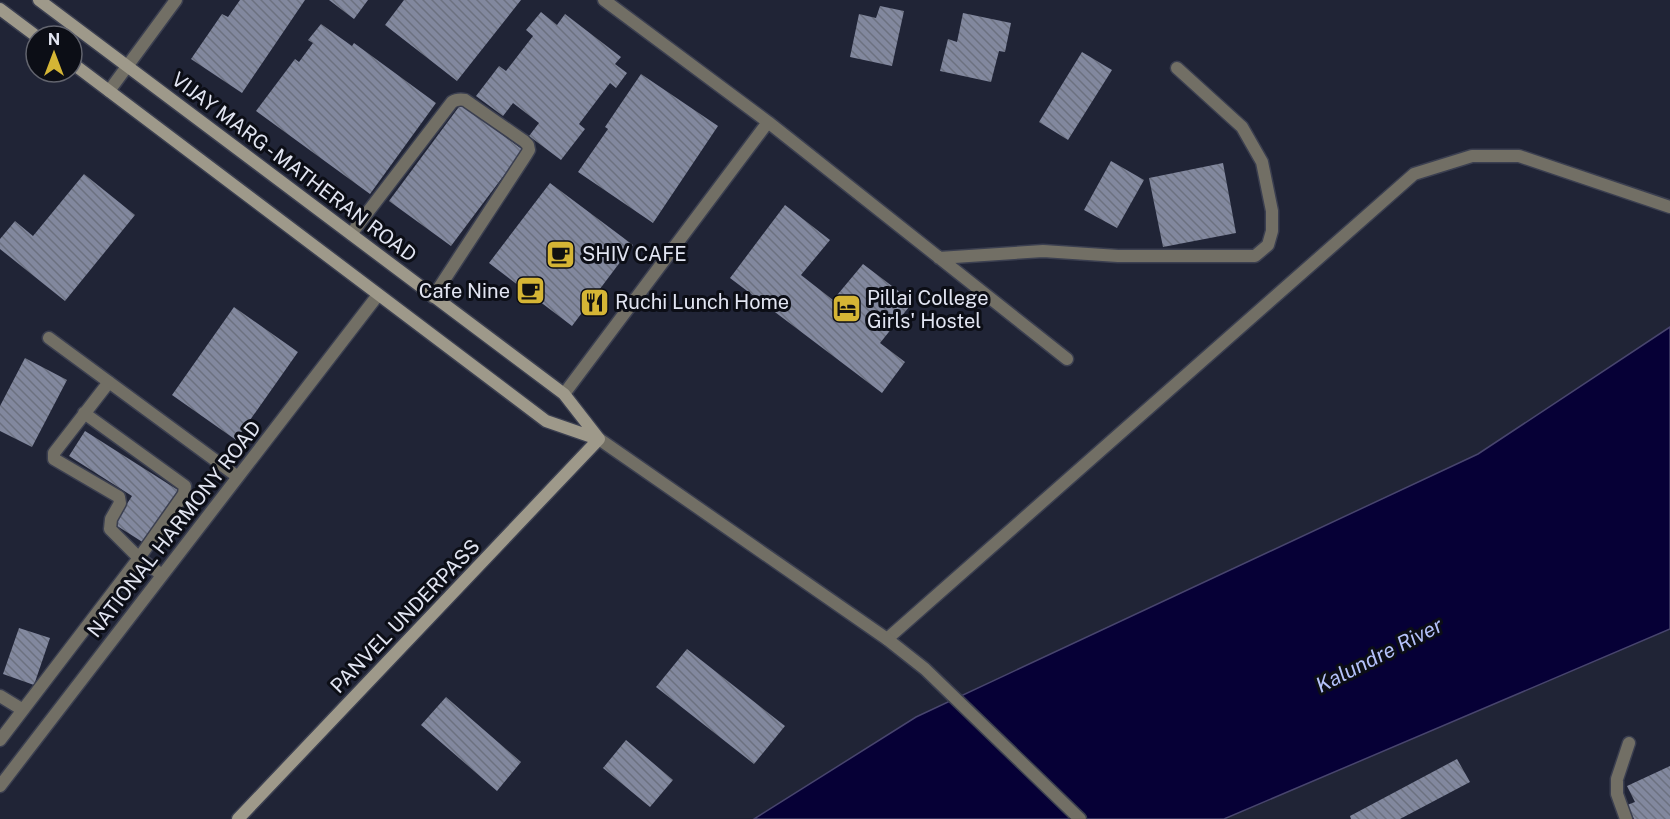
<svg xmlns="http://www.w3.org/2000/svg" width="1670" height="819" font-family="'Public Sans',sans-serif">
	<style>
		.water { fill: #060036; stroke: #48456e; stroke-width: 1.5 }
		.building { fill: url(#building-back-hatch) }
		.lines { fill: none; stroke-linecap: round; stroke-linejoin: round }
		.minor-casing { stroke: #3b3f50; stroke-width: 15 }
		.tertiary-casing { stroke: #3b3f50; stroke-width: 15 }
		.secondary-casing { stroke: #3b3f50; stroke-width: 15 }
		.minor { stroke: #726f65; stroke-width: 12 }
		.tertiary { stroke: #726f65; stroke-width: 12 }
		.secondary { stroke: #9e998a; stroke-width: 12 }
		.labels { text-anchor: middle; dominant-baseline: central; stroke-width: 6; stroke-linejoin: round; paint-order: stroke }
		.street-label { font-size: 20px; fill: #e2e5f2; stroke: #0c0e16 }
		.poi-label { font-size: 20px; fill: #e2e5f2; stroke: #0c0e16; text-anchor: start }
		.water-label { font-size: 21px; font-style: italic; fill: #b5c2fa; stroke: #0c0e16 }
	</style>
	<defs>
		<pattern id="building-back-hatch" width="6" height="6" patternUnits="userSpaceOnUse" patternTransform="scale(1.5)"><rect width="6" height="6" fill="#82889e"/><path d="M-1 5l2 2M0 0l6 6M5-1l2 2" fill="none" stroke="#6c7180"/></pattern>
	</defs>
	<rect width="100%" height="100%" fill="#202436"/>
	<path class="water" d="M 1670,327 L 1670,629 L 1224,819 L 754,819 L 916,717 L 1478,454 Z"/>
	<path class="building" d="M 240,0 L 305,0 L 242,93 L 191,59 L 222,14 L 228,17 Z
		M 329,0 L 368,0 L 354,19 Z
		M 404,0 L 521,0 L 457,81 L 385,25 Z
		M 880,6 L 904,11 L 892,66 L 850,57 L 859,14 L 876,18 Z
		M 541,12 L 557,25 L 565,14 L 621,57 L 615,64 L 627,73 L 616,88 L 610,83 L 579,124 L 585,129 L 561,160 L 529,136 L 539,123 L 513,103 L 503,116 L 476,96 L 499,66 L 506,71 L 533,36 L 526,30 Z
		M 963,13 L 1011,23 L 1005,52 L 999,51 L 991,82 L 940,71 L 948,39 L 957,42 Z
		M 321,24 L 352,46 L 354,43 L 436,103 L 370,194 L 256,111 L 295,59 L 299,62 L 313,43 L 308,40 Z
		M 1082,52 L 1112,70 L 1068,140 L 1039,122 Z
		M 641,74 L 718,126 L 653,223 L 578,172 L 608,129 L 605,127 Z
		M 461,104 L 523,150 L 451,246 L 389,201 Z
		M 1111,161 L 1144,180 L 1117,228 L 1084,210 Z
		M 1223,163 L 1236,233 L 1163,247 L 1149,178 Z
		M 84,174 L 135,215 L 65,301 L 0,249 L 0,239 L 15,221 L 33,236 Z
		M 550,183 L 633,245 L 572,326 L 489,263 Z
		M 785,205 L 830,240 L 801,275 L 833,300 L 863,264 L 913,302 L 880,343 L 905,362 L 882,393 L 730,278 Z
		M 234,307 L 298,352 L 236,440 L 172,395 Z
		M 25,358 L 67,380 L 32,447 L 0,431 L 0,406 Z
		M 85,431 L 181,492 L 144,543 L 114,524 L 132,496 L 69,456 Z
		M 19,628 L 50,638 L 34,685 L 3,674 Z
		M 687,649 L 785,726 L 754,764 L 656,687 Z
		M 446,697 L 521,762 L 497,791 L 421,725 Z
		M 626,740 L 673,780 L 650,807 L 603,768 Z
		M 1457,759 L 1470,782 L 1400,819 L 1351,819 L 1350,816 Z
		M 1670,766 L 1670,819 L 1634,819 L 1627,805 L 1635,802 L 1627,786 Z"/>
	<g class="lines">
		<defs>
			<path id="minor" d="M 109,91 L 176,0
				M 768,122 L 1067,359
				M 351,234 L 452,102 C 457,99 460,99 465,100 L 524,141 L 528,145 L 529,150 L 526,155 L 433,297
				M 939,258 L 1043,251 L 1118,256 L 1255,256 L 1268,245 L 1272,231 L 1272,211 L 1262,162 L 1242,127 L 1177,68
				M 49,338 L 238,477
				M 564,394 L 768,122 L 604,0
				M 84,413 L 185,486 L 184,494 L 139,558 L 162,575
				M 887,639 L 1414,174 L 1472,156 L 1519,156 L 1670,207
				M 0,696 L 23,710
				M 0,740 L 139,558 L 110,529 L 111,519 L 120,503 L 119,497 L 54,459 L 54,453 L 109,382
				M 0,786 L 378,295
				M 1626,819 L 1617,794 L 1617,779 L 1629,743"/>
			<path id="tertiary" d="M 599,439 L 887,639 L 925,669 L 1080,819"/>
			<path id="secondary" d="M 39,0 L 564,394 L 599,439
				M 0,9 L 36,36
				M 72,63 L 546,421 L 598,439
				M 238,819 L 599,439"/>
		</defs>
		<use href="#minor" class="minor-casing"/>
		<use href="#tertiary" class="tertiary-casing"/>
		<use href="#secondary" class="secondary-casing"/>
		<use href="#minor" class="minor"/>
		<use href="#tertiary" class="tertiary"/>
		<use href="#secondary" class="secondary"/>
	</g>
	<defs>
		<symbol id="cafe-square" viewBox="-11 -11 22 22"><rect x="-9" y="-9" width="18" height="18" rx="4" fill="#d5b535" stroke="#0c0e16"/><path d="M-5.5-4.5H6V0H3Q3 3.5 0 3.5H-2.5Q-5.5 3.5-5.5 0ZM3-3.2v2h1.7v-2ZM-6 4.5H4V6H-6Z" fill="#111"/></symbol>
		<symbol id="restaurant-square" viewBox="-11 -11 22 22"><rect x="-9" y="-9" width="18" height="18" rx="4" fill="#d5b535" stroke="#0c0e16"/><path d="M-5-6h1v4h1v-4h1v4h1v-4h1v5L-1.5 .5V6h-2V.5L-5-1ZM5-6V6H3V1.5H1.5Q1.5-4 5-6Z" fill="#111"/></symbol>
		<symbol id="hotel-square" viewBox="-11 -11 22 22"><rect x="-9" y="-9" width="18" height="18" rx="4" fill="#d5b535" stroke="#0c0e16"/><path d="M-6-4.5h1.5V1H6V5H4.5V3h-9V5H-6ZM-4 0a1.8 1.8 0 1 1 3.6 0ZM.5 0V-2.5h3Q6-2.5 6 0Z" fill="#111"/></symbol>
	</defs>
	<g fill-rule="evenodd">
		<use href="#cafe-square" x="544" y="238" width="33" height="33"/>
		<use href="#cafe-square" x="514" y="274" width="33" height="33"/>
		<use href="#restaurant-square" x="578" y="286" width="33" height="33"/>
		<use href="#hotel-square" x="830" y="292" width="33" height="33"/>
	</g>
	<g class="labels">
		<g class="street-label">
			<text transform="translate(294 167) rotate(37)">VIJAY MARG - MATHERAN ROAD</text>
			<text transform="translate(174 529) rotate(-52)">NATIONAL HARMONY ROAD</text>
			<text transform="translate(405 616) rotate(-46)">PANVEL UNDERPASS</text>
		</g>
		<g class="poi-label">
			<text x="582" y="254">SHIV CAFE</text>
			<text x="510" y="291" text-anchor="end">Cafe Nine</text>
			<text x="867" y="298">Pillai College<tspan x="867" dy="23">Girls' Hostel</tspan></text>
			<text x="615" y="302">Ruchi Lunch Home</text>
		</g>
		<g class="water-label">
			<text transform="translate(1379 655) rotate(-27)">Kalundre River</text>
		</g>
	</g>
	<g transform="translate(54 54)"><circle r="28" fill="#0c0e16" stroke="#62646e" stroke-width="1.5"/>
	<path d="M0-4.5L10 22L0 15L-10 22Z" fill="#d5b535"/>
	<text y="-9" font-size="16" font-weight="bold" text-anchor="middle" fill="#e2e5f2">N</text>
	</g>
</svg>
